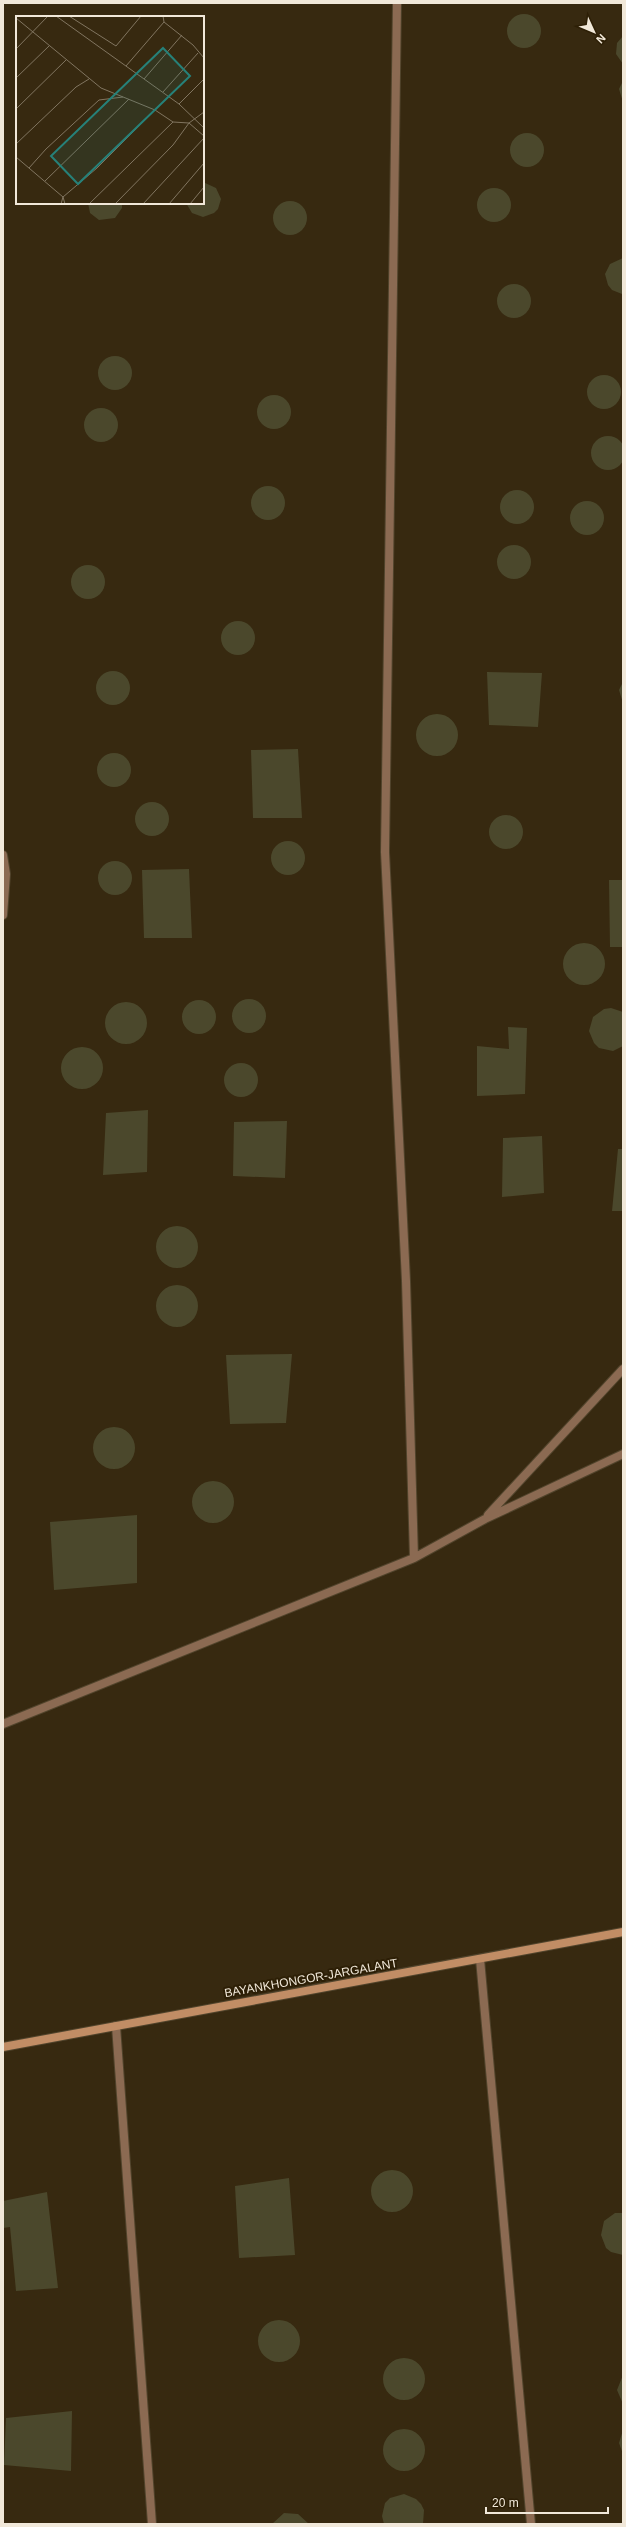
<svg xmlns="http://www.w3.org/2000/svg" width="626" height="2527" font-family="Helvetica,sans-serif">
	<style>
		.building { fill: #4b482c }
		.lines { fill: none; stroke-linecap: round; stroke-linejoin: round }
		.street-casing { stroke: #51442c; stroke-width: 10 }
		.secondary-casing { stroke: #51442c; stroke-width: 10 }
		.street { stroke: #8b6a52; stroke-width: 8 }
		.secondary { stroke: #c18d65; stroke-width: 8 }
		.labels { text-anchor: middle; dominant-baseline: central; stroke-width: 4; stroke-linejoin: round; paint-order: stroke }
		.street-label { font-size: 12px; fill: #f1e8d9; stroke: #2d1f06 }
		.inset-road { fill: none; stroke: #817560; stroke-width: 1 }
		.view { fill: #268179; fill-opacity: 0.15; stroke: #268179; stroke-width: 2 }
		.inset-edge { fill: none; stroke: #f1e8d9; stroke-width: 2 }
	</style>
	<rect width="100%" height="100%" fill="#372910"/>
	<path class="building" d="M507 31a17 17 0 1 1 34 0a17 17 0 1 1-34 0Z
		M 623,36 L 623,64 L 616,54 L 617,43 Z
		M 623,81 L 623,102 L 619,89 Z
		M510 150a17 17 0 1 1 34 0a17 17 0 1 1-34 0Z
		M 203,182 L 216,188 L 221,199 L 218,209 L 214,213 L 203,217 L 192,213 L 186,203 L 203,203 Z
		M477 205a17 17 0 1 1 34 0a17 17 0 1 1-34 0Z
		M273 218a17 17 0 1 1 34 0a17 17 0 1 1-34 0Z
		M 88,203 L 122,203 L 122,208 L 115,218 L 99,220 L 90,213 Z
		M 623,258 L 623,293 L 622,294 L 612,290 L 608,285 L 605,274 L 610,264 Z
		M497 301a17 17 0 1 1 34 0a17 17 0 1 1-34 0Z
		M98 373a17 17 0 1 1 34 0a17 17 0 1 1-34 0Z
		M587 392a17 17 0 1 1 34 0a17 17 0 1 1-34 0Z
		M257 412a17 17 0 1 1 34 0a17 17 0 1 1-34 0Z
		M84 425a17 17 0 1 1 34 0a17 17 0 1 1-34 0Z
		M591 453a17 17 0 1 1 34 0a17 17 0 1 1-34 0Z
		M251 503a17 17 0 1 1 34 0a17 17 0 1 1-34 0Z
		M500 507a17 17 0 1 1 34 0a17 17 0 1 1-34 0Z
		M570 518a17 17 0 1 1 34 0a17 17 0 1 1-34 0Z
		M497 562a17 17 0 1 1 34 0a17 17 0 1 1-34 0Z
		M71 582a17 17 0 1 1 34 0a17 17 0 1 1-34 0Z
		M221 638a17 17 0 1 1 34 0a17 17 0 1 1-34 0Z
		M96 688a17 17 0 1 1 34 0a17 17 0 1 1-34 0Z
		M 487,672 L 542,673 L 538,727 L 489,725 Z
		M 623,682 L 623,703 L 619,690 Z
		M416 735a21 21 0 1 1 42 0a21 21 0 1 1-42 0Z
		M 298,749 L 302,818 L 253,818 L 251,750 Z
		M97 770a17 17 0 1 1 34 0a17 17 0 1 1-34 0Z
		M135 819a17 17 0 1 1 34 0a17 17 0 1 1-34 0Z
		M489 832a17 17 0 1 1 34 0a17 17 0 1 1-34 0Z
		M271 858a17 17 0 1 1 34 0a17 17 0 1 1-34 0Z
		M98 878a17 17 0 1 1 34 0a17 17 0 1 1-34 0Z
		M 189,869 L 192,938 L 144,938 L 142,870 Z
		M 609,880 L 623,880 L 623,947 L 610,947 Z
		M563 964a21 21 0 1 1 42 0a21 21 0 1 1-42 0Z
		M232 1016a17 17 0 1 1 34 0a17 17 0 1 1-34 0Z
		M182 1017a17 17 0 1 1 34 0a17 17 0 1 1-34 0Z
		M105 1023a21 21 0 1 1 42 0a21 21 0 1 1-42 0Z
		M 611,1008 L 623,1012 L 623,1046 L 613,1051 L 599,1048 L 594,1043 L 589,1031 L 593,1017 L 604,1009 Z
		M 508,1027 L 527,1028 L 525,1094 L 477,1096 L 477,1046 L 509,1049 Z
		M61 1068a21 21 0 1 1 42 0a21 21 0 1 1-42 0Z
		M224 1080a17 17 0 1 1 34 0a17 17 0 1 1-34 0Z
		M 148,1110 L 147,1172 L 103,1175 L 106,1113 Z
		M 287,1121 L 285,1178 L 233,1176 L 234,1122 Z
		M 542,1136 L 544,1193 L 502,1197 L 503,1138 Z
		M 618,1149 L 623,1149 L 623,1211 L 612,1211 Z
		M156 1247a21 21 0 1 1 42 0a21 21 0 1 1-42 0Z
		M156 1306a21 21 0 1 1 42 0a21 21 0 1 1-42 0Z
		M 292,1354 L 286,1423 L 230,1424 L 226,1355 Z
		M93 1448a21 21 0 1 1 42 0a21 21 0 1 1-42 0Z
		M192 1502a21 21 0 1 1 42 0a21 21 0 1 1-42 0Z
		M 137,1515 L 137,1583 L 54,1590 L 50,1522 Z
		M371 2191a21 21 0 1 1 42 0a21 21 0 1 1-42 0Z
		M 289,2178 L 295,2255 L 239,2258 L 235,2186 Z
		M 47,2192 L 58,2288 L 16,2291 L 10,2227 L 3,2228 L 3,2201 Z
		M 615,2213 L 623,2213 L 623,2255 L 611,2252 L 606,2248 L 601,2235 L 604,2221 Z
		M258 2341a21 21 0 1 1 42 0a21 21 0 1 1-42 0Z
		M383 2379a21 21 0 1 1 42 0a21 21 0 1 1-42 0Z
		M 623,2375 L 623,2404 L 617,2390 Z
		M 72,2411 L 71,2471 L 4,2465 L 6,2418 Z
		M383 2450a21 21 0 1 1 42 0a21 21 0 1 1-42 0Z
		M 623,2430 L 623,2454 L 619,2443 Z
		M 404,2494 L 416,2499 L 421,2504 L 424,2510 L 423,2524 L 384,2524 L 382,2516 L 385,2503 L 390,2498 Z
		M 284,2513 L 298,2514 L 309,2524 L 272,2524 Z"/>
	<g class="lines">
		<defs>
			<path id="street" d="M 397,3 L 385,852 L 406,1281 L 414,1558
				M 3,855 L 6,874 L 3,915
				M 488,1515 L 623,1369
				M 3,1724 L 414,1558 L 485,1519 L 623,1454
				M 480,1959 L 531,2524
				M 116,2026 L 152,2524"/>
			<path id="secondary" d="M 3,2047 L 623,1932"/>
		</defs>
		<use href="#street" class="street-casing"/>
		<use href="#secondary" class="secondary-casing"/>
		<use href="#street" class="street"/>
		<use href="#secondary" class="secondary"/>
	</g>
	<g class="labels">
		<g class="street-label">
			<text transform="translate(311 1978) rotate(-10)">BAYANKHONGOR-JARGALANT</text>
		</g>
	</g>
	<g transform="translate(16 16)">
		<rect width="188" height="188" fill="#372910"/>
		<path class="inset-road" d="M 40,0 L 163,88 L 188,112M 53,0 L 100,30 L 125,0M 147,0 L 148,6 L 177,29 L 188,42M 0,2 L 85,72 L 139,94 L 157,106 L 173,107 L 188,120M 0,33 L 32,0M 110,50 L 148,6M 0,62 L 33,30M 128,63 L 166,19M 147,76 L 182,37M 163,88 L 188,63M 0,93 L 50,44M 0,128 L 60,71 L 73,63M 0,141 L 47,181 L 49,188M 13,152 L 30,133 L 83,84 L 107,81M 29,165 L 113,83M 45,188 L 47,181 L 81,152 L 139,94M 73,188 L 157,106M 99,188 L 157,129 L 173,107 L 188,96M 127,188 L 188,122M 153,188 L 188,147M 174,188 L 188,171"/>
		<path class="view" d="M 147,32 L 174,60 L 62,168 L 35,140 Z"/>
		<rect width="188" height="188" class="inset-edge"/>
	</g>
	<rect width="626" height="2527" fill="none" stroke="#f1e8d9" stroke-width="8"/>
	<g transform="translate(594 32) rotate(134)" stroke="#2d1f06" stroke-width="3" paint-order="stroke">
	<path d="M0-3L7 15L0 10L-7 15Z" fill="#f1e8d9"/>
	<text y="-6" font-size="11" font-weight="bold" text-anchor="middle" fill="#f1e8d9">N</text>
	</g>
	<path d="M486 2507v6h122v-6" fill="none" stroke="#f1e8d9" stroke-width="2"/>
	<text x="492" y="2507" font-size="12" fill="#f1e8d9" stroke="#2d1f06" stroke-width="3" paint-order="stroke">20 m</text>
</svg>
